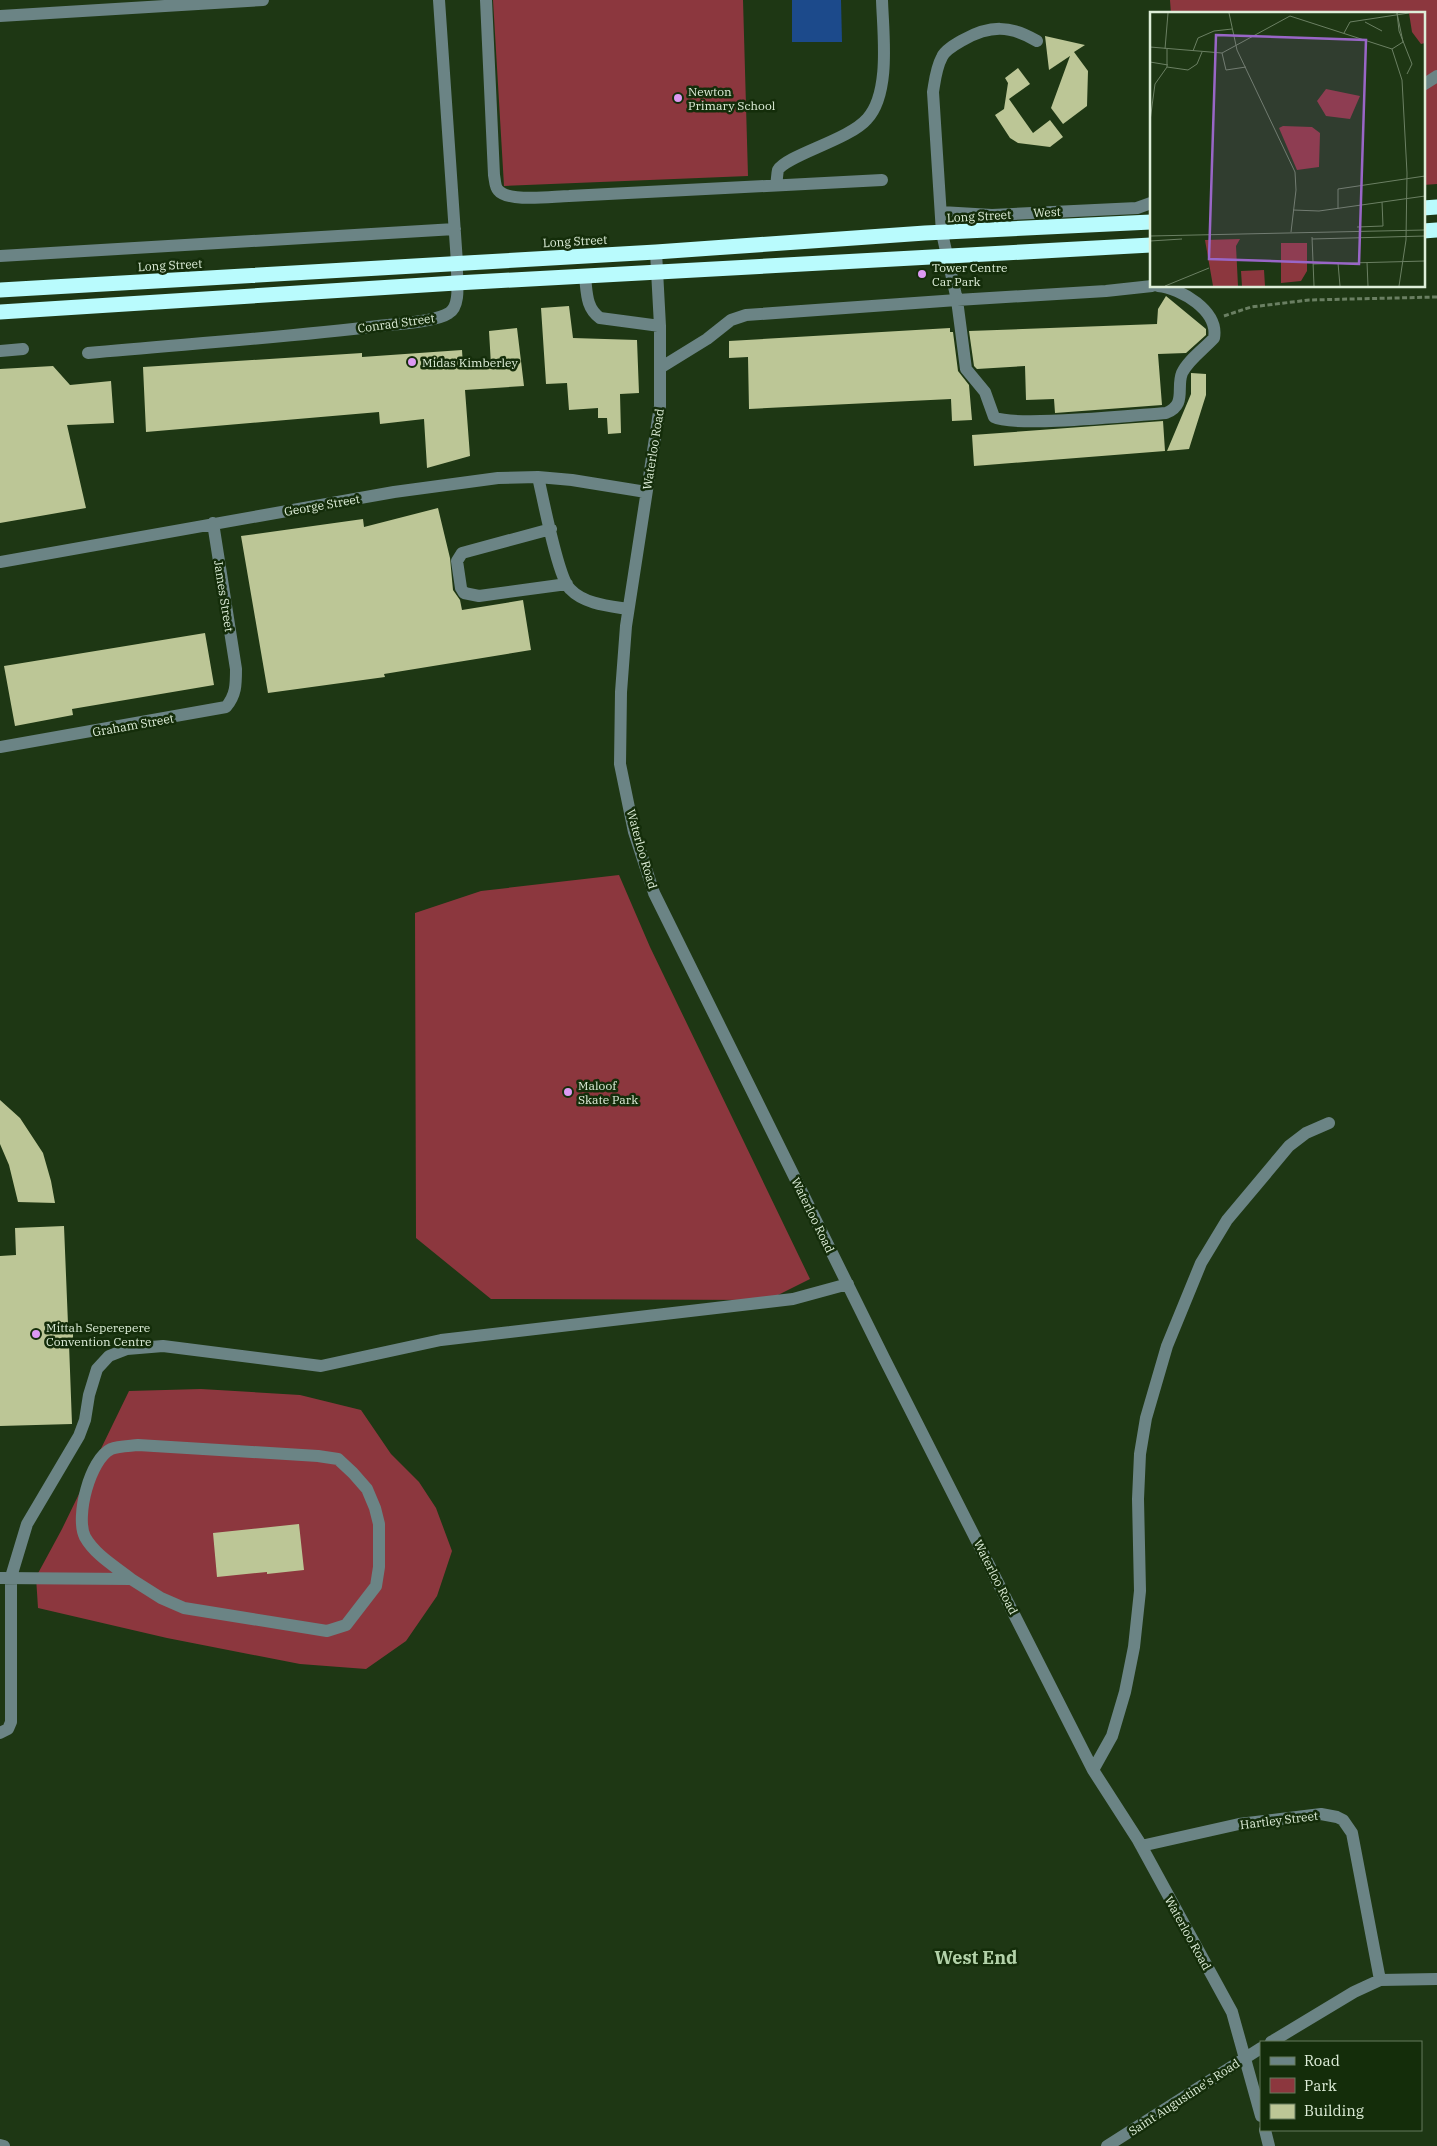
<svg xmlns="http://www.w3.org/2000/svg" width="1437" height="2146" font-family="'IBM Plex Serif',serif">
	<style>
		.green { fill: #8c373e }
		.water { fill: #1c4a8b }
		.building { fill: #bcc696 }
		.lines { fill: none; stroke-linecap: round; stroke-linejoin: round }
		.path { stroke: #6a7f62; stroke-width: 3; stroke-dasharray: 5 2.5; stroke-linecap: butt }
		.minor { stroke: #6b8485; stroke-width: 12 }
		.highway { stroke: #b9fbfd; stroke-width: 15 }
		.poi-dot { fill: #dd99f3; stroke: #142d0a; stroke-width: 2 }
		.labels { text-anchor: middle; dominant-baseline: central; stroke-width: 5; stroke-linejoin: round; paint-order: stroke }
		.poi-label { font-size: 12px; fill: #deeed9; stroke: #142d0a; text-anchor: start }
		.street-label { font-size: 12px; fill: #deeed9; stroke: #142d0a }
		.district-label { font-size: 18px; font-weight: bold; fill: #b3d2a9; stroke: #142d0a }
		.inset-road { fill: none; stroke: #6b8063; stroke-width: 1 }
		.view { fill: #9966c7; fill-opacity: 0.15; stroke: #9966c7; stroke-width: 2.5 }
		.inset-edge { fill: none; stroke: #deeed9; stroke-width: 2.5 }
	</style>
	<rect width="100%" height="100%" fill="#1e3714"/>
	<path class="green" d="M 493,0 L 743,0 L 748,176 L 504,186 Z
		M 1170,0 L 1437,0 L 1437,184 L 1423,185 L 1423,14 L 1171,14 Z
		M 619,875 L 650,947 L 810,1279 L 768,1300 L 491,1299 L 416,1238 L 415,913 L 481,891 Z
		M 201,1389 L 300,1395 L 361,1410 L 391,1454 L 419,1482 L 436,1508 L 452,1551 L 437,1596 L 406,1641 L 366,1669 L 300,1664 L 167,1638 L 38,1608 L 36,1577 L 62,1529 L 129,1391 Z"/>
	<path class="water" d="M 792,0 L 841,0 L 842,42 L 792,42 Z"/>
	<path class="building" d="M 1045,36 L 1085,45 L 1074,52 L 1088,71 L 1087,106 L 1063,124 L 1051,108 L 1070,56 L 1049,70 Z
		M 1018,68 L 1030,84 L 1009,99 L 1033,133 L 1050,120 L 1063,137 L 1050,147 L 1018,143 L 1010,138 L 995,115 L 1004,109 L 1008,83 L 1005,78 Z
		M 1166,296 L 1206,329 L 1206,335 L 1186,353 L 1158,354 L 1162,405 L 1055,413 L 1054,399 L 1026,400 L 1025,366 L 977,369 L 974,366 L 969,331 L 1157,324 L 1158,309 Z
		M 569,306 L 573,338 L 637,340 L 639,393 L 620,394 L 621,433 L 608,434 L 607,418 L 598,418 L 598,408 L 569,410 L 567,383 L 546,384 L 541,308 Z
		M 517,328 L 524,386 L 465,390 L 470,456 L 427,468 L 424,419 L 380,424 L 379,412 L 146,432 L 143,367 L 362,353 L 362,357 L 462,350 L 463,366 L 491,365 L 489,331 Z
		M 950,328 L 950,332 L 953,332 L 958,371 L 969,385 L 972,420 L 952,421 L 951,399 L 749,409 L 748,357 L 729,358 L 729,341 Z
		M 53,366 L 70,385 L 111,381 L 114,423 L 67,425 L 86,508 L 0,523 L 0,369 Z
		M 1191,373 L 1206,374 L 1206,395 L 1189,449 L 1167,451 L 1191,394 Z
		M 1163,421 L 1165,451 L 974,466 L 972,435 Z
		M 438,508 L 450,558 L 453,590 L 460,600 L 462,610 L 523,600 L 531,650 L 384,674 L 385,677 L 268,693 L 241,536 L 363,519 L 364,527 Z
		M 205,633 L 214,685 L 72,709 L 73,715 L 15,726 L 4,666 Z
		M 0,1100 L 20,1118 L 43,1153 L 51,1181 L 55,1203 L 18,1202 L 9,1165 L 0,1144 Z
		M 64,1226 L 68,1324 L 73,1324 L 73,1344 L 69,1344 L 72,1424 L 0,1426 L 0,1256 L 16,1255 L 15,1228 Z
		M 299,1524 L 304,1570 L 267,1574 L 267,1572 L 217,1577 L 213,1533 Z"/>
	<g class="lines">
		<path class="path" d="M 1224,316 L 1251,307 L 1309,300 L 1437,297"/>
		<path class="minor" d="M 486,0 L 494,175 C 495,180 495,187 498,190 C 508,203 554,196 569,196 L 882,180
			M 0,16 L 263,0
			M 1423,85 L 1437,76
			M 776,185 C 777,181 777,174 778,170 C 787,155 849,140 867,119 C 891,93 883,33 882,0
			M 941,212 L 992,215 L 1137,208 L 1151,203
			M 656,252 L 660,326 L 660,406 L 626,626 L 621,692 L 620,764 L 634,832 L 654,893 L 884,1358 L 1093,1770 L 1138,1840 L 1232,2012 L 1261,2116
			M 0,256 L 455,229
			M 585,277 C 587,293 586,308 600,318 L 660,326
			M 1152,286 L 1106,291 L 957,300 L 966,369 L 985,392 L 994,417 C 1014,428 1136,415 1166,413 C 1187,405 1176,388 1182,373 C 1188,360 1204,349 1214,338 C 1219,311 1181,288 1158,286
			M 0,351 L 23,349
			M 88,353 C 185,344 282,338 378,326 C 395,324 436,322 449,313 C 462,305 456,277 457,263 L 439,0
			M 660,368 L 707,339 L 731,320 L 746,315 L 957,300 L 942,233 L 933,92 C 935,80 936,68 942,57 C 945,50 956,44 963,40 C 990,25 1010,25 1037,41
			M 538,477 C 543,498 558,578 570,589 C 584,604 609,606 628,609
			M 551,529 L 462,553 L 457,561 L 461,588 L 464,593 L 479,596 L 567,584
			M 0,562 L 394,492 L 498,478 L 538,477 L 572,480 L 646,492
			M 0,747 L 226,707 C 236,695 236,685 236,669 L 213,523
			M 0,1578 L 131,1579 L 161,1598 L 184,1608 L 327,1631 L 346,1625 L 376,1586 L 379,1567 L 379,1524 L 375,1508 L 367,1489 L 353,1473 L 338,1459 L 318,1456 L 138,1445 C 129,1446 118,1446 111,1449 C 90,1459 75,1517 85,1537 C 95,1555 116,1567 131,1579
			M 0,1733 L 8,1729 L 11,1722 L 11,1577 L 27,1524 L 79,1436 L 85,1420 L 89,1395 L 97,1369 L 109,1356 L 127,1349 L 163,1346 L 321,1366 L 441,1340 L 793,1299 L 848,1284
			M 1093,1770 L 1112,1736 L 1125,1692 L 1134,1647 L 1140,1591 L 1138,1499 L 1140,1454 L 1146,1418 L 1167,1346 L 1201,1263 L 1227,1220 L 1289,1146 L 1306,1133 L 1329,1123
			M 1141,1846 L 1239,1824 L 1321,1814 L 1337,1817 L 1343,1820 L 1352,1833 L 1380,1980
			M 1271,2042 L 1354,1992 L 1380,1980 L 1437,1979
			M 1265,2130 L 1269,2146
			M 0,2145 L 4,2146
			M 1107,2146 L 1261,2048"/>
		<path class="highway" d="M 1423,208 L 1437,207
			M 1423,231 L 1437,230
			M 0,290 L 656,252 L 925,233 L 1151,222
			M 0,312 L 456,283 L 1151,245"/>
	</g>
	<g class="poi-dot">
		<circle cx="678" cy="98" r="5"/>
		<circle cx="922" cy="274" r="5"/>
		<circle cx="412" cy="362" r="5"/>
		<circle cx="568" cy="1092" r="5"/>
		<circle cx="36" cy="1334" r="5"/>
	</g>
	<g class="labels">
		<g class="poi-label">
			<text x="688" y="91">Newton<tspan x="688" dy="14">Primary School</tspan></text>
			<text x="932" y="267">Tower Centre<tspan x="932" dy="14">Car Park</tspan></text>
			<text x="422" y="362">Midas Kimberley</text>
			<text x="578" y="1085">Maloof<tspan x="578" dy="14">Skate Park</tspan></text>
			<text x="46" y="1327">Mittah Seperepere<tspan x="46" dy="14">Convention Centre</tspan></text>
		</g>
		<g class="street-label">
			<text transform="translate(1047 212) rotate(-3)">West</text>
			<text transform="translate(979 216) rotate(-3)">Long Street</text>
			<text transform="translate(575 241) rotate(-3)">Long Street</text>
			<text transform="translate(170 265) rotate(-3)">Long Street</text>
			<text transform="translate(396 323) rotate(-8)">Conrad Street</text>
			<text transform="translate(653 449) rotate(-81)">Waterloo Road</text>
			<text transform="translate(322 505) rotate(-10)">George Street</text>
			<text transform="translate(224 596) rotate(81)">James Street</text>
			<text transform="translate(133 725) rotate(-10)">Graham Street</text>
			<text transform="translate(642 849) rotate(74)">Waterloo Road</text>
			<text transform="translate(813 1215) rotate(64)">Waterloo Road</text>
			<text transform="translate(996 1577) rotate(63)">Waterloo Road</text>
			<text transform="translate(1279 1820) rotate(-7)">Hartley Street</text>
			<text transform="translate(1188 1933) rotate(61)">Waterloo Road</text>
			<text transform="translate(1184 2097) rotate(-33)">Saint Augustine's Road</text>
		</g>
		<g class="district-label">
			<text x="976" y="1957">West End</text>
		</g>
	</g>
	<g transform="translate(1150 12)">
		<rect width="275" height="275" fill="#1e3714"/>
		<path d="M 259,1 L 275,1 L 275,36 L 275,31 L 271,32 L 262,20 ZM 176,77 L 210,84 L 200,107 L 176,104 L 167,89 ZM 133,114 L 162,115 L 170,121 L 169,155 L 147,158 L 129,116 ZM 90,227 L 86,234 L 88,274 L 63,274 L 55,228 ZM 131,231 L 157,231 L 157,259 L 151,269 L 131,271 ZM 114,258 L 115,274 L 92,274 L 91,259 Z" fill="#8c373e"/>
		<path class="inset-road" d="M 79,1 L 87,38 L 145,160 L 146,178 L 141,220M 247,1 L 249,19 L 262,52 L 257,62M 215,10 L 232,19M 194,21 L 200,10 L 259,1M 0,35 L 72,41 L 140,4 L 242,37M 15,37 L 18,1M 242,37 L 252,68 L 257,161 L 256,228 L 249,274M 242,37 L 253,30 L 247,1M 43,39 L 48,26 L 64,19 L 82,17M 72,41 L 76,58 L 96,55M 0,50 L 18,53M 17,55 L 38,58 L 47,52 L 52,40M 0,109 L 5,72 L 17,55 L 17,37M 188,197 L 188,177 L 275,164M 143,198 L 169,199 L 275,184M 207,215 L 233,214 L 232,190M 0,224 L 275,218M 162,225 L 164,274M 162,227 L 275,224M 0,229 L 32,227M 217,250 L 218,274M 188,251 L 190,274M 163,252 L 275,249M 15,274 L 59,256"/>
		<path class="view" d="M 66,23 L 216,28 L 209,252 L 59,247 Z"/>
		<rect width="275" height="275" class="inset-edge"/>
	</g>
	<rect x="1260" y="2041" width="162" height="90" fill="#142d0a" stroke="#657a5d"/>
	<rect x="1270" y="2057" width="25" height="8" fill="#6b8485" stroke="#657a5d"/>
	<text x="1304" y="2066" font-size="15" fill="#deeed9">Road</text>
	<rect x="1270" y="2078" width="25" height="15" fill="#8c373e" stroke="#657a5d"/>
	<text x="1304" y="2091" font-size="15" fill="#deeed9">Park</text>
	<rect x="1270" y="2104" width="25" height="15" fill="#bcc696" stroke="#657a5d"/>
	<text x="1304" y="2116" font-size="15" fill="#deeed9">Building</text>
</svg>
